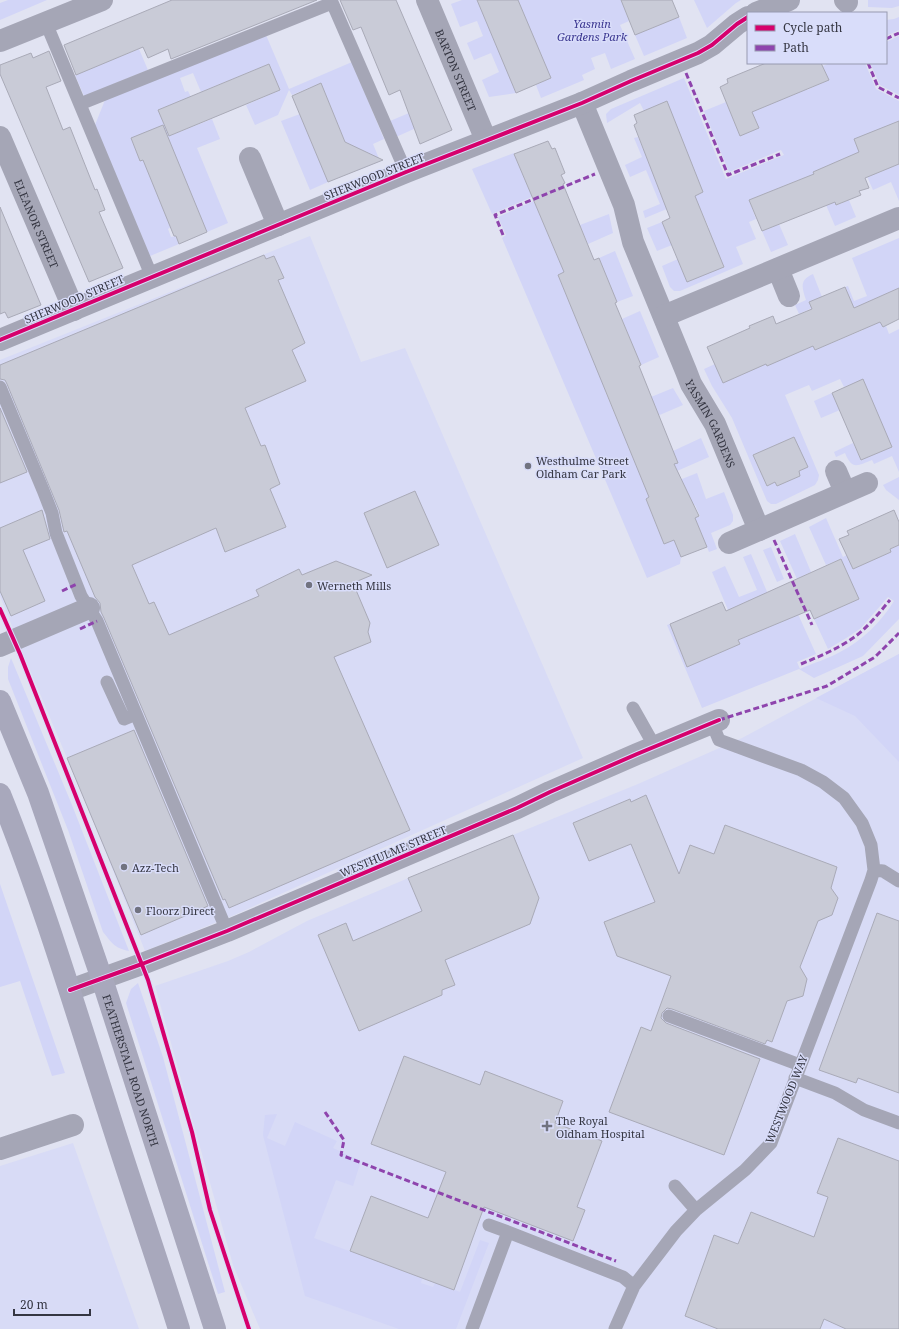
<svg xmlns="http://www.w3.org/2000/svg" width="899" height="1329" font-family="'Noto Serif',serif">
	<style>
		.built { fill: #d8dbf6 }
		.green { fill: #d2d5f7; fill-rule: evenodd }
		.building { fill: #c9cbd7; stroke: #a9aab7 }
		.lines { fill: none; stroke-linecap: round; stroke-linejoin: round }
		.service { stroke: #a5a6b6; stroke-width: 13 }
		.minor { stroke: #a5a6b6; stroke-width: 22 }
		.primary { stroke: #a8a8bc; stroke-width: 22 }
		.quiet { stroke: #8e44ad; stroke-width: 3; stroke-dasharray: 6 3; stroke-linecap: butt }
		.cycleway-casing { stroke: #d9ddfa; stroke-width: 6 }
		.cycleway { stroke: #d6006c; stroke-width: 4 }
		.poi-dot { fill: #717380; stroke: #d9ddfa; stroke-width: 1.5 }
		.labels { text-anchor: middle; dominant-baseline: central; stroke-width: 3; stroke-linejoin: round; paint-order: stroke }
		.park-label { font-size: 11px; font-style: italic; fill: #3a3690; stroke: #d9ddfa }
		.street-label { font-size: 11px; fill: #353642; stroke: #d9ddfa }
		.poi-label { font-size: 11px; fill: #353642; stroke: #d9ddfa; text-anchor: start }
	</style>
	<rect width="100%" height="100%" fill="#e1e3f2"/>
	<path class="built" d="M 310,236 L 361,362 L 405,348 L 583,758 L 232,916 L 145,951 L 86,803 L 24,656 L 0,596 L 0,360 Z
		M 899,654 L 899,1329 L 260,1329 L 233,1265 L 155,986 L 228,961 L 249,952 L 307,921 L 432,868 L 638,784 L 742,738 Z
		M 73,1143 L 139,1329 L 0,1329 L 0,1166 Z"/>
	<path class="green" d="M 8,0 L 47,0 L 0,20 L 0,3 Z
		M 462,0 L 477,0 L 528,25 L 518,0 L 621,0 L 629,21 L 620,25 L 635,59 L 611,69 L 605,53 L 591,58 L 595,69 L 582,75 L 584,80 L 541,98 L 536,85 L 551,78 L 497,47 L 516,93 L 489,97 L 482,80 L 499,72 L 491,53 L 474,60 L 467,43 L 483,36 L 477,21 L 460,27 L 451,4 Z
		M 694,0 L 741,0 L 736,3 L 707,28 Z
		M 868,0 L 899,0 L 899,6 L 892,8 L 868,7 Z
		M 679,17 L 687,38 L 644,56 L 635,35 Z
		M 899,17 L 899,30 L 886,36 L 886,20 L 894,19 Z
		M 266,35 L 289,89 L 352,62 L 384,139 L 373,144 L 380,161 L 357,171 L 321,83 L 292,95 L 289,90 L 278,115 L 255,125 L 246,105 L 280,90 L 269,64 L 201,92 L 193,73 L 180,78 L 185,92 L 188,91 L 191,97 L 158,110 L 169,136 L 212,119 L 220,139 L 197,148 L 228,223 L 207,232 L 186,181 L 131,138 L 140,161 L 143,160 L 171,227 L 168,229 L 171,237 L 176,236 L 179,244 L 150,256 L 95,125 L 105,100 Z
		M 899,36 L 899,95 L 880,85 L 870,63 L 886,63 L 886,42 Z
		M 139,49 L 148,70 L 84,96 L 75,75 Z
		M 781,63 L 797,68 L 807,90 L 828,80 L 823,66 L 830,63 L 865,63 L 876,89 L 899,101 L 899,121 L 854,140 L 868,172 L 878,173 L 899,164 L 899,201 L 891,182 L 873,190 L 865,172 L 855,154 L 813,172 L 820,190 L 811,210 L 799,180 L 749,200 L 756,219 L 749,222 L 756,239 L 736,247 L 743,264 L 680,291 L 674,291 L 670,287 L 662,266 L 678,259 L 709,228 L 699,206 L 674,206 L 645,218 L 643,211 L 660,204 L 646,170 L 630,177 L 625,165 L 642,157 L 634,138 L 638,137 L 643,149 L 647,148 L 667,101 L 644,111 L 640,103 L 607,123 L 606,114 L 611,109 L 684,78 L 726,179 L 784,155 L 781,150 L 729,172 L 704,111 L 726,102 L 740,136 L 759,128 L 752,112 ZM 686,150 L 703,192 L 670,205 Z
		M 409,113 L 416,128 L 396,137 L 390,121 Z
		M 300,114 L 328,182 L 310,190 L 281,121 Z
		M 514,153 L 532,197 L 492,214 L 472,169 Z
		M 849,200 L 856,217 L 835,226 L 826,205 L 835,201 L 837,205 Z
		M 534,201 L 557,256 L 581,265 L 558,275 L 576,319 L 598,310 L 605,325 L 582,335 L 592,357 L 630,381 L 605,391 L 623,434 L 655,433 L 627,444 L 645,486 L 677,481 L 697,473 L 706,499 L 724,492 L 733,515 L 733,521 L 730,525 L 711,533 L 717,549 L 709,552 L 695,518 L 700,516 L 695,505 L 692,506 L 678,485 L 646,499 L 664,543 L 674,540 L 681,557 L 680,564 L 647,578 L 502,238 L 506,235 L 498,217 Z
		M 609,214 L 613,233 L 588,244 L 580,225 Z
		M 662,222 L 672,245 L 657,251 L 647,228 Z
		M 779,224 L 788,245 L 771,252 L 762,231 Z
		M 899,238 L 899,288 L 876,312 L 883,327 L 886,326 L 889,334 L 899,329 L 899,472 L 892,456 L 874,464 L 872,460 C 857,466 852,470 845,453 L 836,457 L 834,452 L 853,443 L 861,460 L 892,447 L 863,380 L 844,387 L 840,379 L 812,391 L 809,385 L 785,395 L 819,475 L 818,480 L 815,485 L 776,504 L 771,504 L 767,501 L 732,418 L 712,386 L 704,369 L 715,364 L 766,364 L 767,365 L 811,341 L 815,350 L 863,330 L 845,287 L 848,286 L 854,301 L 867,296 L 852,258 ZM 794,437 L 807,467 L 799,471 L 800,476 L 777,486 L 775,482 L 767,486 L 753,455 Z
		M 615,251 L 633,296 L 617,302 L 599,258 Z
		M 813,274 L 822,297 L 812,308 L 799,314 L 795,305 L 806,300 C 802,288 799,280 813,274 Z
		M 640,311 L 659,357 L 641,365 L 622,319 Z
		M 673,388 L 683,405 L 655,417 L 651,397 Z
		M 832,393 L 840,410 L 821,418 L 814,401 Z
		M 701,438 L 709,457 L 677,471 L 674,464 L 678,463 L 673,451 Z
		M 899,477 L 899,500 L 886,490 L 883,485 Z
		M 826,518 L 843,557 L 847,555 L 853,569 L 891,552 L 890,549 L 899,545 L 899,619 L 863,656 L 814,678 L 799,669 L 702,708 L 667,625 L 670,624 L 687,666 L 740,644 L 726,612 L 728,610 L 712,572 L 725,566 L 739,597 L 757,590 L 743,557 L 751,554 L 768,594 L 731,610 L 743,638 L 798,614 L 816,654 L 797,662 L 800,669 C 813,663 828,659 840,652 C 862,641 882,621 894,601 L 888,597 L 861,628 L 848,637 L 828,649 L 814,619 L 859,599 L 841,559 L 826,565 L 809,527 Z
		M 795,534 L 811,572 L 797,579 L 780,541 Z
		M 771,547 L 784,579 L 777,582 L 763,550 Z
		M 899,654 L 899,762 L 855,716 L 816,698 Z
		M 11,658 L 72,805 L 129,951 C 114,948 112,943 103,932 L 68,830 L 8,679 L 8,667 Z
		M 0,884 L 65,1073 L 52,1076 L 20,981 L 0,987 Z
		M 138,983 L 163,1057 L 225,1292 L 218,1294 L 126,1003 L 131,989 Z
		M 277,1114 L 267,1138 L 285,1146 L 295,1122 L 337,1141 L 333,1148 L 361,1161 L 353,1186 L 336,1180 L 314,1238 L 422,1278 L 421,1283 L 433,1287 L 435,1283 L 460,1292 L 480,1240 L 489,1243 L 456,1329 L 399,1329 L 305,1296 L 263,1135 L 265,1115 Z"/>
	<path class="building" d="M 172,0 L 317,0 L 171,59 L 168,49 L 148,58 L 143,47 L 76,75 L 64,45 Z
		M 340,0 L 396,0 L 452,130 L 420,144 L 400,90 L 389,95 L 361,27 L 353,30 Z
		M 477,0 L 518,0 L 551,78 L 516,93 Z
		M 621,0 L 672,0 L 679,17 L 635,35 Z
		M 49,51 L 61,81 L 46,87 L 63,130 L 70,127 L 95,190 L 97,189 L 105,210 L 99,212 L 123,268 L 89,282 L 0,74 L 0,65 L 31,53 L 33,58 Z
		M 766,63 L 821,63 L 829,80 L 752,112 L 759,128 L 740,136 L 720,87 L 728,83 L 727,79 Z
		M 269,64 L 280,90 L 169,136 L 158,110 Z
		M 321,83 L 345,142 L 383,160 L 328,182 L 292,96 Z
		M 667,101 L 703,192 L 695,196 L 724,267 L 687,282 L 662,222 L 670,218 L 634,125 L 637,123 L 634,115 Z
		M 899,121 L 899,164 L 865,178 L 869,188 L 859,191 L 861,195 L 836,205 L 835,202 L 762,231 L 749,200 L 814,174 L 813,172 L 859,152 L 854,139 Z
		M 163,125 L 207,232 L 179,244 L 176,236 L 174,236 L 143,160 L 140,161 L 131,138 Z
		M 548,141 L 552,149 L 555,148 L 565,173 L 561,175 L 565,183 L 563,184 L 594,260 L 599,258 L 617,302 L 615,303 L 641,365 L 639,366 L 678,463 L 674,464 L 699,516 L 695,518 L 707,547 L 681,557 L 674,540 L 664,544 L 646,499 L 649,497 L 558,275 L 564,272 L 514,154 Z
		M 0,207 L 41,305 L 8,318 L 5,312 L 0,314 Z
		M 264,255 L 266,259 L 274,256 L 284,278 L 278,280 L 305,343 L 292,350 L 306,381 L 245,408 L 261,446 L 265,445 L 280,484 L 270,489 L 286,527 L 225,552 L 216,528 L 132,565 L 149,604 L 154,602 L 169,635 L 259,596 L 256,590 L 299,569 L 302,575 L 336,561 L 372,575 L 353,583 L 370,623 L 368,632 L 371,642 L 334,657 L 410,830 L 229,908 L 225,899 L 223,900 L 104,618 L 101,612 L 100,603 L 95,597 L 67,531 L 64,532 L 59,510 L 7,384 L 5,380 L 0,379 L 0,365 Z
		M 845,287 L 854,308 L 899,288 L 899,319 L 883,327 L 880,322 L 815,350 L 813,346 L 767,366 L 766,364 L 723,383 L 707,347 L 750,328 L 749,326 L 773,316 L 776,324 L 812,309 L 809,302 Z
		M 863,379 L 892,447 L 861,460 L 832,393 Z
		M 0,408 L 27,472 L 0,483 Z
		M 794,437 L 808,467 L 799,471 L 800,476 L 777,486 L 775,482 L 767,486 L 753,455 Z
		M 415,491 L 439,545 L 387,568 L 364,513 Z
		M 42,510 L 50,539 L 23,550 L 45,601 L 11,616 L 0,591 L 0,528 Z
		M 894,510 L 899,522 L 899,545 L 890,549 L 891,552 L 853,569 L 839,539 L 849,535 L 847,531 Z
		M 841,559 L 859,599 L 814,619 L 810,610 L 738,640 L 740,644 L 687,667 L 670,624 L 722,602 L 726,611 Z
		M 134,730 L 208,906 L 141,935 L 67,758 Z
		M 646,795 L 679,874 L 690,845 L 714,854 L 725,825 L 837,867 L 831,888 L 838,898 L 832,915 L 818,921 L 800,967 L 807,979 L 803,996 L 787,1001 L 772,1042 L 767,1040 L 765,1044 L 672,1009 L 667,1008 L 662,1013 L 661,1018 L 666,1023 L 760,1059 L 724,1155 L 609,1112 L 641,1027 L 651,1031 L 671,976 L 617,956 L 604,922 L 655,902 L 631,844 L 589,861 L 573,823 L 630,799 L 631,802 Z
		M 513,835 L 539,898 L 530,924 L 445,960 L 455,985 L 442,990 L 442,995 L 359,1031 L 318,935 L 346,923 L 353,941 L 422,911 L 408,878 Z
		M 877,913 L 899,921 L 899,1093 L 858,1078 L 856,1083 L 819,1070 Z
		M 404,1056 L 480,1085 L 485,1071 L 563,1101 L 555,1123 L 602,1141 L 577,1207 L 585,1210 L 573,1241 L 484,1207 L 454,1290 L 350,1251 L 371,1196 L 428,1218 L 446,1172 L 371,1144 Z
		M 838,1138 L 899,1161 L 899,1329 L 846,1329 L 824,1319 L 820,1329 L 718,1329 L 685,1316 L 714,1235 L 738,1244 L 751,1212 L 814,1237 L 828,1197 L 817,1193 Z"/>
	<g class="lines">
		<path class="service" d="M 331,0 L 406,172
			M 46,23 L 152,277
			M 80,104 L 332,3
			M 0,387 L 43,490 L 52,513 L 56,533 L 81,596 L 97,621 L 227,931
			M 107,682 L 124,719 L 136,714
			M 633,708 L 655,747
			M 874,870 L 883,871 L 899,881
			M 669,1016 L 800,1065
			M 795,1078 L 835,1093 L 864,1110 L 899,1123
			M 675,1186 L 696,1210
			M 489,1225 L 508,1232
			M 472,1329 L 508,1232 L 623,1277 L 634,1286
			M 615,1329 L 634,1286 L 676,1231 L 696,1210 L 745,1170 L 771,1143 L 871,880 L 874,870 L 871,845 L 862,823 L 844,798 L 823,782 L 801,770 L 719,740 L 712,723"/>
		<g class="minor">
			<path id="s1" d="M 427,0 L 486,140"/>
			<path d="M 845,0 L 847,2"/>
			<path d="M 756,13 L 789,0"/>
			<path d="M 0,41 L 102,0"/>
			<path id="s2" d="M 582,103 L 624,205 L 633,242 L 686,371 L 691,384 L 715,424 L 759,530"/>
			<path id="s3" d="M 0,137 L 74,310"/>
			<path d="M 250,158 L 278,225"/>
			<path d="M 778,269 L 789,296"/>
			<path d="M 664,316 L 899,218"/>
			<path d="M 0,340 L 406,172 L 582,103 L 631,81 L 698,53 L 712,45 L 737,24 L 748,17"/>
			<path d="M 836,471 L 845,492"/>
			<path d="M 729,543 L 867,483"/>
			<path d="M 0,646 L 89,608"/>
			<path d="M 70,990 L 142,964 L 227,931 L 517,808 L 550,792 L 637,754 L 719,720"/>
			<path d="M 0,1149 L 73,1125"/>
		</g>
		<g class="primary">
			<path id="s4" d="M 0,701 L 38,793 L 102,979 L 215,1329"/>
			<path d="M 0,794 C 42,898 74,1005 108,1111 C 131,1184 156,1256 179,1329"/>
		</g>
		<path class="quiet" d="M 886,39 L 899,33
			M 868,63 L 878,87 L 899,98
			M 686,73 L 728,175 L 780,154
			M 503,235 L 495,215 L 595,174
			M 774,540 L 812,625
			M 62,591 L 77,584
			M 80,629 L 97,621
			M 801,664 C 818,657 835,650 850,640 C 866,630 878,614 890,600
			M 719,720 L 827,686 L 875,657 L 899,633
			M 325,1112 L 344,1140 L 341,1155 L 616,1261"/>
		<defs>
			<path id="cycleway" d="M 0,340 L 406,172 L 582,103 L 631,81 L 698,53 L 712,45 L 737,24 L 748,17
				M 0,609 L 20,654 L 148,980 L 192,1132 L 210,1210 L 249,1329
				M 70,990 L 142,964 L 227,931 L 517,808 L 550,792 L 637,754 L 719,720"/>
		</defs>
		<use href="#cycleway" class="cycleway-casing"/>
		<use href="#cycleway" class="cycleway"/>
	</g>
	<g class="poi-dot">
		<circle cx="528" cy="466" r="4"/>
		<circle cx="309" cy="585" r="4"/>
		<circle cx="124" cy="867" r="4"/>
		<circle cx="138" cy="910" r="4"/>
		<path d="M545 1120h4v4h4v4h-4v4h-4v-4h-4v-4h4z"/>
	</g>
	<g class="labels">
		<g class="park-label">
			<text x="592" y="23">Yasmin<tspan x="592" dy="13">Gardens Park</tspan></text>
		</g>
		<g class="street-label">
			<text stroke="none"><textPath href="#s1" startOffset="76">BARTON STREET</textPath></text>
			<text transform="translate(374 176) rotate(-22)">SHERWOOD STREET</text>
			<text stroke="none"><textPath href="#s3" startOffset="94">ELEANOR STREET</textPath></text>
			<text transform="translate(74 299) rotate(-23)">SHERWOOD STREET</text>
			<text stroke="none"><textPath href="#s2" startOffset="346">YASMIN GARDENS</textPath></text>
			<text transform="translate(393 851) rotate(-23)">WESTHULME STREET</text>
			<text stroke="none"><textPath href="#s4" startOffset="392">FEATHERSTALL ROAD NORTH</textPath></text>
			<text transform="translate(786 1099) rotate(-68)">WESTWOOD WAY</text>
		</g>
		<g class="poi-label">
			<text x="536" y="460">Westhulme Street<tspan x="536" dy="13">Oldham Car Park</tspan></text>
			<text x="317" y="585">Werneth Mills</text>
			<text x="132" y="867">Azz-Tech</text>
			<text x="146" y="910">Floorz Direct</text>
			<text x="556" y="1120">The Royal<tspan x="556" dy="13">Oldham Hospital</tspan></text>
		</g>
	</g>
	<rect x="747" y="12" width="140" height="52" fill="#d9ddfa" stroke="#979ab0"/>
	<rect x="755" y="25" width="20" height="6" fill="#d6006c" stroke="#979ab0"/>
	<text x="783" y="32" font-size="12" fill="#353642">Cycle path</text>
	<rect x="755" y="45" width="20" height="6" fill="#8e44ad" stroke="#979ab0"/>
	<text x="783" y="52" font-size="12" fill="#353642">Path</text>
	<path d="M14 1309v6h76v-6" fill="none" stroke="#353642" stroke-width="2"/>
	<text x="20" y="1309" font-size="12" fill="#353642" stroke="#d9ddfa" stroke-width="3" paint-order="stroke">20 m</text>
</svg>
